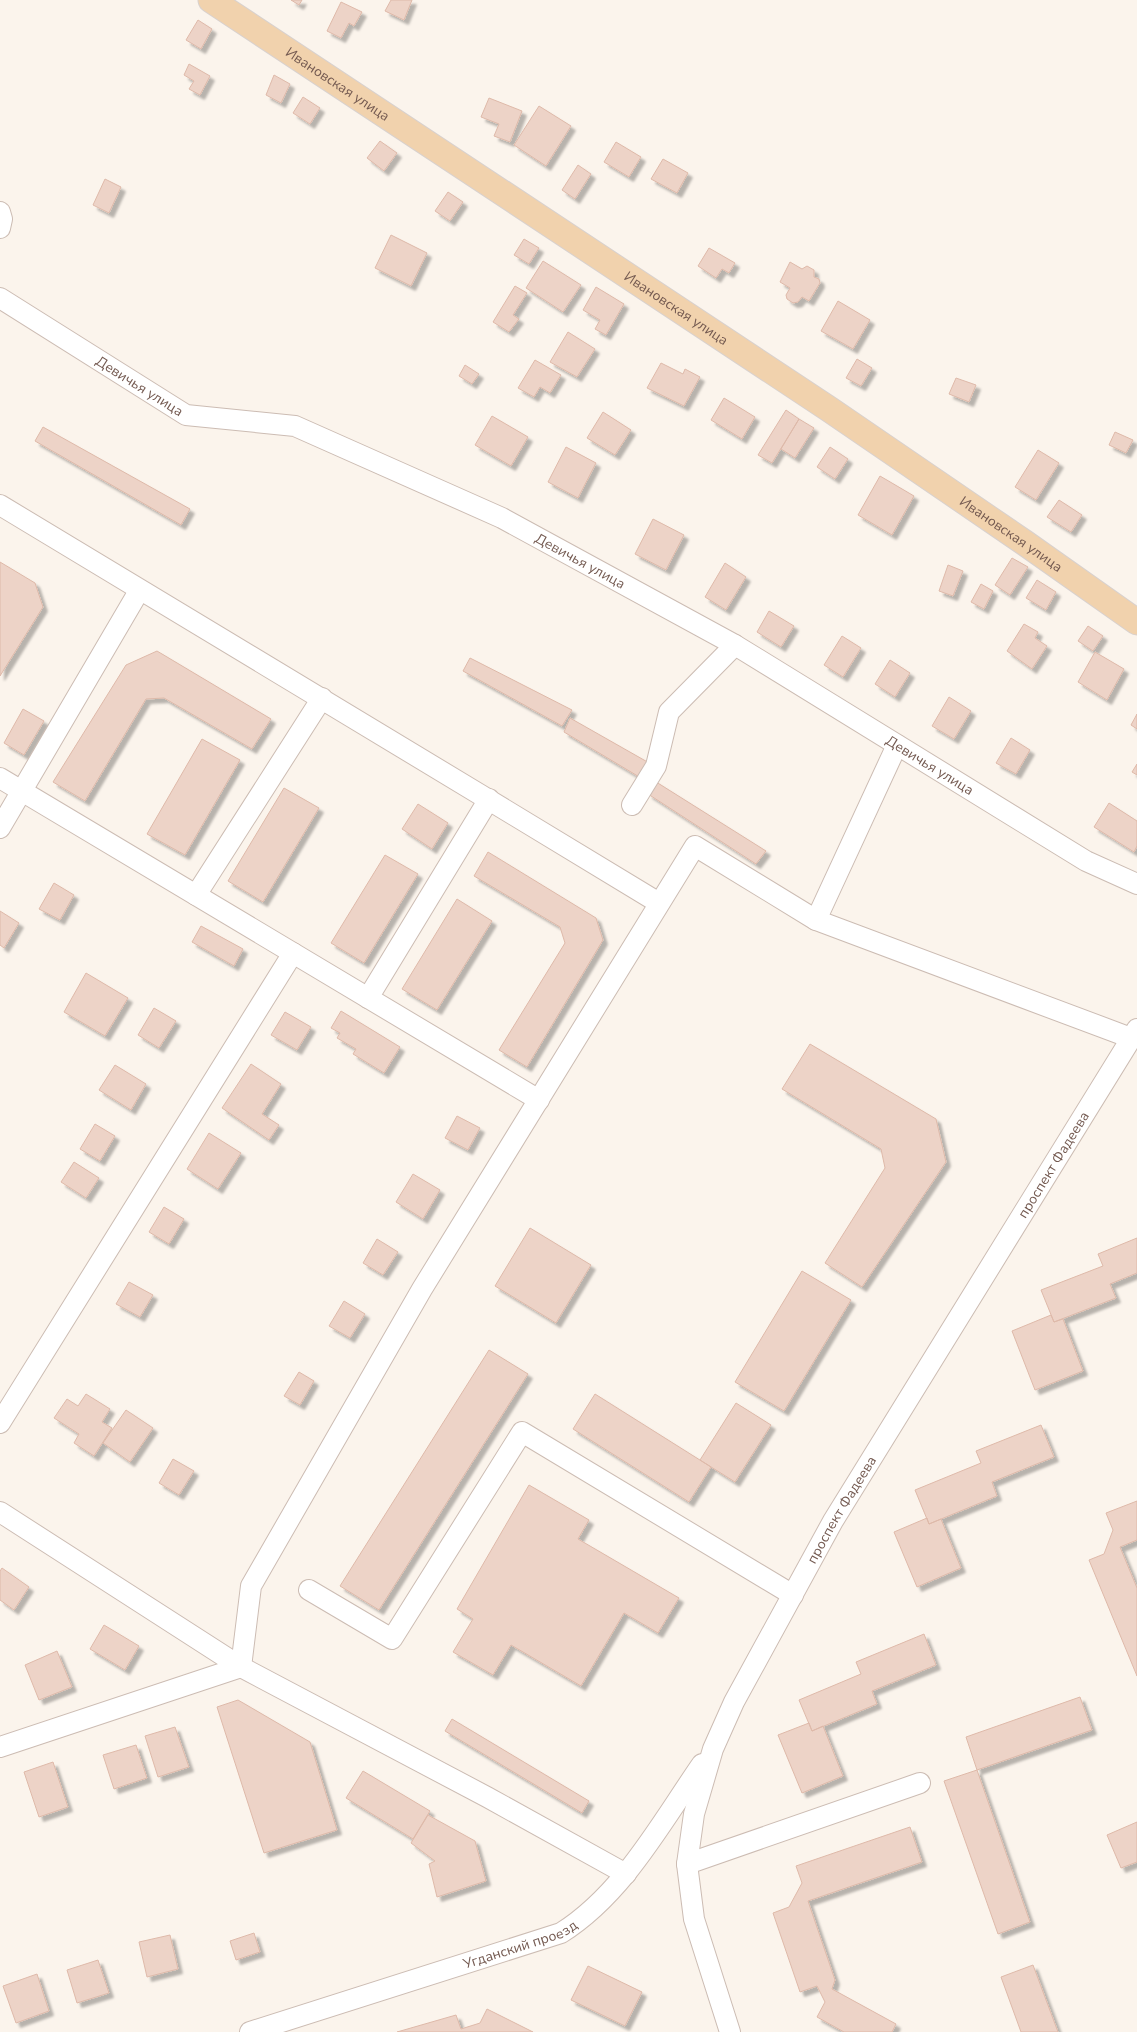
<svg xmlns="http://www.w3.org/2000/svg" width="1137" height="2032" font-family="'Nunito Sans',sans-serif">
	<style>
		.building { fill: #edd3c7; stroke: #deb9a9; filter: url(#shadow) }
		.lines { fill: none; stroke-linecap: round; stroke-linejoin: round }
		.minor-casing { stroke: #ccbcb3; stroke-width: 22 }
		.major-casing { stroke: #d8d1ce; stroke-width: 27 }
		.minor { stroke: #fff; stroke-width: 20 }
		.major { stroke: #f1d2ad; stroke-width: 25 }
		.labels { text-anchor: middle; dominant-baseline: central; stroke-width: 4; stroke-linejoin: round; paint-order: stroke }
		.street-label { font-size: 14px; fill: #745a51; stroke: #fdf8f2 }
	</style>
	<defs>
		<filter id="shadow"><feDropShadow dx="4.5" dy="4.5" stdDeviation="1" flood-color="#0004"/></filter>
	</defs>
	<rect width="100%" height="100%" fill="#fbf4ec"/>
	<path class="building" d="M 291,0 L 302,0 L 299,5 Z
		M 391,0 L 412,0 L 404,20 L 385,11 Z
		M 341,2 L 362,12 L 354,26 L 349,23 L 341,38 L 327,31 Z
		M 198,20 L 212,29 L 201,49 L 186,40 Z
		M 189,64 L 210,76 L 200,95 L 189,89 L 194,81 L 184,75 Z
		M 274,75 L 290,84 L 281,103 L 266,95 Z
		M 303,97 L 320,108 L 310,124 L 293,113 Z
		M 489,98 L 522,111 L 510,142 L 494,136 L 499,124 L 481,117 Z
		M 539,106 L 571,126 L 546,166 L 514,145 Z
		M 380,141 L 397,153 L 384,171 L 367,158 Z
		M 616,142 L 641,157 L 629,177 L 604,162 Z
		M 663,159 L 688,173 L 677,193 L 651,179 Z
		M 578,165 L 591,174 L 575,199 L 562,190 Z
		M 105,179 L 121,187 L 109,213 L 93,205 Z
		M 448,192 L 463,202 L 450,221 L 435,211 Z
		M 391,235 L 427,253 L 411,286 L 375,268 Z
		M 524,239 L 539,248 L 529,264 L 514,255 Z
		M 709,248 L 735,263 L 729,273 L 722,269 L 716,278 L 698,266 Z
		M 543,261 L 581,285 L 563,312 L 526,288 Z
		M 790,262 L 802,269 L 807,266 L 814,270 L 814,277 L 819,279 L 820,283 L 809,301 L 802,297 L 798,302 L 793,303 L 787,299 L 786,295 L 790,288 L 780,282 Z
		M 515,286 L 527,293 L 513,315 L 519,319 L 509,332 L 493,322 Z
		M 596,287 L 624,304 L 606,335 L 595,329 L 600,320 L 583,310 Z
		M 838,301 L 870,320 L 853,349 L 821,331 Z
		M 568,332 L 595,349 L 577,377 L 550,362 Z
		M 857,359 L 872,368 L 861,386 L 846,378 Z
		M 535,360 L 561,375 L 550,393 L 540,387 L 534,397 L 518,388 Z
		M 661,363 L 683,374 L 685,369 L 700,377 L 684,406 L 647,388 Z
		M 465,365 L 479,374 L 472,384 L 459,376 Z
		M 956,378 L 976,385 L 969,402 L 949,394 Z
		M 724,398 L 755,417 L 742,439 L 711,420 Z
		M 786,410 L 799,419 L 772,463 L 758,455 Z
		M 603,412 L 631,430 L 615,455 L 587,438 Z
		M 492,416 L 528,437 L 511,466 L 475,445 Z
		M 799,419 L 814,428 L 795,458 L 781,449 Z
		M 43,427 L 190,509 L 181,525 L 35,441 Z
		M 1115,432 L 1133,440 L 1126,453 L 1109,445 Z
		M 566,447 L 596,463 L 578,498 L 548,482 Z
		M 830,447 L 848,459 L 835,479 L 817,467 Z
		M 1038,450 L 1059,463 L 1036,500 L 1015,487 Z
		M 880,476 L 914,496 L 892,535 L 858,515 Z
		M 1059,500 L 1082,515 L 1071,532 L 1047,517 Z
		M 653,519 L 684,535 L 666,570 L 635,554 Z
		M 1012,558 L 1028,567 L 1010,595 L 995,585 Z
		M 0,562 L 35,583 L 43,607 L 0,676 Z
		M 725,563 L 746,577 L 726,610 L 705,597 Z
		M 948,565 L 963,571 L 953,596 L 939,591 Z
		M 1037,580 L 1056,592 L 1046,610 L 1026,598 Z
		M 981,584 L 993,591 L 984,609 L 971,602 Z
		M 769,611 L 794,626 L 781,647 L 757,632 Z
		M 1024,624 L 1038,632 L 1035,638 L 1047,646 L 1032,669 L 1007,651 Z
		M 1088,626 L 1103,636 L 1093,651 L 1078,641 Z
		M 842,636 L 861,648 L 843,677 L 824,665 Z
		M 157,651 L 271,719 L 252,749 L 164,698 L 146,699 L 85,801 L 53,782 L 126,665 Z
		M 1095,652 L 1124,669 L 1107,700 L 1078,682 Z
		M 470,658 L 572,710 L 562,726 L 463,671 Z
		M 890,660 L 910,673 L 895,697 L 875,684 Z
		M 949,697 L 971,711 L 954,739 L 932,726 Z
		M 23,709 L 44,721 L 24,755 L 4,743 Z
		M 1137,714 L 1137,729 L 1131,725 Z
		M 570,718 L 651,764 L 641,778 L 564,732 Z
		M 1011,738 L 1030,750 L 1016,774 L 996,763 Z
		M 202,739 L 240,760 L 185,855 L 147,834 Z
		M 1137,764 L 1137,775 L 1132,772 Z
		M 653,780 L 766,851 L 756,864 L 648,794 Z
		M 284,788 L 319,808 L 263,902 L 228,881 Z
		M 1109,803 L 1137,821 L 1137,846 L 1134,852 L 1094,827 Z
		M 418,804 L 448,823 L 432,849 L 402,829 Z
		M 488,852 L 596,918 L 603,940 L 527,1067 L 499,1050 L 565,943 L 560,927 L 474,876 Z
		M 385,855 L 418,874 L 364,963 L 331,943 Z
		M 54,883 L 74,895 L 60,920 L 39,909 Z
		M 457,899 L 492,921 L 437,1010 L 402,989 Z
		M 0,911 L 19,923 L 4,948 L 0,945 Z
		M 201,926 L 243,949 L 234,966 L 192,942 Z
		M 86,973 L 128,998 L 105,1036 L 64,1012 Z
		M 154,1008 L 176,1021 L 159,1048 L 138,1035 Z
		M 341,1011 L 400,1047 L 384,1073 L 353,1054 L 356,1049 L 337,1038 L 340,1033 L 331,1028 Z
		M 285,1012 L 311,1027 L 297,1050 L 271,1035 Z
		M 810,1044 L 936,1119 L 946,1162 L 862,1287 L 825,1263 L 885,1168 L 881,1149 L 782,1089 Z
		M 251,1064 L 281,1084 L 262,1114 L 279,1125 L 269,1140 L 222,1108 Z
		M 115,1065 L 146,1084 L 131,1110 L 99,1090 Z
		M 457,1116 L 480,1128 L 468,1150 L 445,1138 Z
		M 95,1124 L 115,1136 L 100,1161 L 80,1149 Z
		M 209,1133 L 241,1153 L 218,1189 L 187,1169 Z
		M 74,1162 L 99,1178 L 86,1198 L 61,1182 Z
		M 413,1174 L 440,1190 L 423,1219 L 396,1202 Z
		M 164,1207 L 184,1219 L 169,1244 L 149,1232 Z
		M 530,1228 L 591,1265 L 556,1323 L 495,1286 Z
		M 1137,1238 L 1137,1273 L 1110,1284 L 1116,1298 L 1054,1322 L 1041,1290 L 1103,1266 L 1098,1254 Z
		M 377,1239 L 398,1252 L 383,1275 L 363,1263 Z
		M 802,1271 L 851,1300 L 784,1411 L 735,1382 Z
		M 129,1282 L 153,1295 L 140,1317 L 116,1304 Z
		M 344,1301 L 365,1314 L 350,1338 L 329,1326 Z
		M 1051,1315 L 1054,1322 L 1063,1319 L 1083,1371 L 1035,1390 L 1012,1331 Z
		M 489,1350 L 528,1374 L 379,1610 L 340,1586 Z
		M 299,1372 L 314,1381 L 300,1405 L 284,1396 Z
		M 86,1394 L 110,1409 L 102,1422 L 112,1428 L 94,1456 L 74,1443 L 79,1434 L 54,1418 L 67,1399 L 78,1406 Z
		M 595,1394 L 711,1467 L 689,1502 L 573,1429 Z
		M 736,1403 L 771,1425 L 735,1482 L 700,1460 Z
		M 126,1410 L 153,1428 L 130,1462 L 103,1443 Z
		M 1041,1425 L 1054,1457 L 992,1482 L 997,1496 L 929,1524 L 915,1490 L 981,1463 L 976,1451 Z
		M 173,1459 L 194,1471 L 179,1495 L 159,1483 Z
		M 529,1485 L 589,1520 L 578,1539 L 679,1598 L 658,1633 L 624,1613 L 581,1686 L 511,1645 L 493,1675 L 453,1652 L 473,1619 L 457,1609 Z
		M 1137,1501 L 1137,1540 L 1120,1547 L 1137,1588 L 1137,1676 L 1089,1560 L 1104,1554 L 1113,1530 L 1106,1513 Z
		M 927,1518 L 929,1524 L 941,1519 L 961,1568 L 917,1587 L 894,1532 Z
		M 2,1568 L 29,1587 L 14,1610 L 0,1600 L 0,1571 Z
		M 104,1625 L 139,1646 L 125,1670 L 90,1649 Z
		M 924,1634 L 936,1665 L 872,1691 L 877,1704 L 812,1731 L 799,1700 L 861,1674 L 856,1662 Z
		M 57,1651 L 72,1687 L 39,1700 L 25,1665 Z
		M 1080,1697 L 1092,1730 L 977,1770 L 966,1737 Z
		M 238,1700 L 310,1742 L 337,1830 L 264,1853 L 217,1707 Z
		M 452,1719 L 589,1801 L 582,1813 L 445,1731 Z
		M 809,1723 L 812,1731 L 823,1726 L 843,1776 L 802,1793 L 778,1735 Z
		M 175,1727 L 189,1767 L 158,1777 L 145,1736 Z
		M 136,1745 L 147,1778 L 114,1789 L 103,1755 Z
		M 53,1762 L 68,1807 L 39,1817 L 24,1772 Z
		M 977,1770 L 1030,1922 L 998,1934 L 944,1781 Z
		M 363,1771 L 430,1811 L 413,1839 L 346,1798 Z
		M 428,1815 L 475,1841 L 486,1881 L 437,1897 L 429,1864 L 435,1861 L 411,1843 Z
		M 1137,1822 L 1137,1862 L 1121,1868 L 1107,1835 Z
		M 910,1827 L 922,1862 L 808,1901 L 835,1980 L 832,1989 L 896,2024 L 892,2032 L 844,2032 L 817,2017 L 825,2002 L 817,1986 L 800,1992 L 773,1913 L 789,1907 L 802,1883 L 796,1866 Z
		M 254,1933 L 260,1952 L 236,1960 L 230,1941 Z
		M 170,1935 L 178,1969 L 147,1977 L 139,1942 Z
		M 98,1960 L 109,1993 L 77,2003 L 67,1970 Z
		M 1033,1965 L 1058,2032 L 1021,2032 L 1001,1977 Z
		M 588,1966 L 642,1992 L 625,2026 L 571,2000 Z
		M 37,1974 L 49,2011 L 16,2023 L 3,1986 Z
		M 487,2009 L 533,2032 L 397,2032 L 456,2015 L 461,2029 L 480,2023 Z"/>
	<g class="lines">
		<defs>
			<g id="minor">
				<path d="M 0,212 L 2,219 L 0,228"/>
				<path id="s1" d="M 0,298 L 186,415 L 295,426 L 502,518 L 735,645 L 1086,861 L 1137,884"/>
				<path d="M 0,505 C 218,639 440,769 659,903"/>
				<path d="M 0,778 L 539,1100"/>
				<path d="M 632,805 L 656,766 L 669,712 L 735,645"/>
				<path d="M 0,828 L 139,591"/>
				<path d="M 196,895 L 322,698"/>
				<path d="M 816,920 L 897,745"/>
				<path d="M 368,998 L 489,799"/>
				<path d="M 0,1423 L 293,953"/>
				<path d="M 0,1512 L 241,1667 L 487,1797 L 626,1874"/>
				<path d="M 309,1590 L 392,1639 L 522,1432 L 793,1595"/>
				<path d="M 0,1747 L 241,1667 L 251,1586 L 422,1289 L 695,846 L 816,920 L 1131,1038"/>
				<path d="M 687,1864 L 920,1783"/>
				<path id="s2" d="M 250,2032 L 561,1933 C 623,1894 661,1823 702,1764"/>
				<path id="s3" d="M 730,2032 L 694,1919 L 687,1864 L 694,1814 L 713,1749 L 734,1702 L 833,1521 L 1137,1029"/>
			</g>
			<g id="major">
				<path id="s4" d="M 211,0 L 829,409 L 1025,543 L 1137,622"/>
			</g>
		</defs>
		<use href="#minor" class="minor-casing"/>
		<use href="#major" class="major-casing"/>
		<use href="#minor" class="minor"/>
		<use href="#major" class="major"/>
	</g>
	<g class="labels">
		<g class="street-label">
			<text stroke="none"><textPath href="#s4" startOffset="152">Ивановская улица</textPath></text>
			<text stroke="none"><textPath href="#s4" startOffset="558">Ивановская улица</textPath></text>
			<text stroke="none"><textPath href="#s1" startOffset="165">Девичья улица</textPath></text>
			<text stroke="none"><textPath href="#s4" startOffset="962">Ивановская улица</textPath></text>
			<text stroke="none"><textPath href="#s1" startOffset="645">Девичья улица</textPath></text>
			<text stroke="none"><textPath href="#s1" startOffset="1050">Девичья улица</textPath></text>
			<text stroke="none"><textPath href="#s3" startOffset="969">проспект Фадеева</textPath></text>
			<text stroke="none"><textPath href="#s3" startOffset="564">проспект Фадеева</textPath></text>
			<text stroke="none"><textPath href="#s2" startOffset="284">Угданский проезд</textPath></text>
		</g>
	</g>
</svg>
